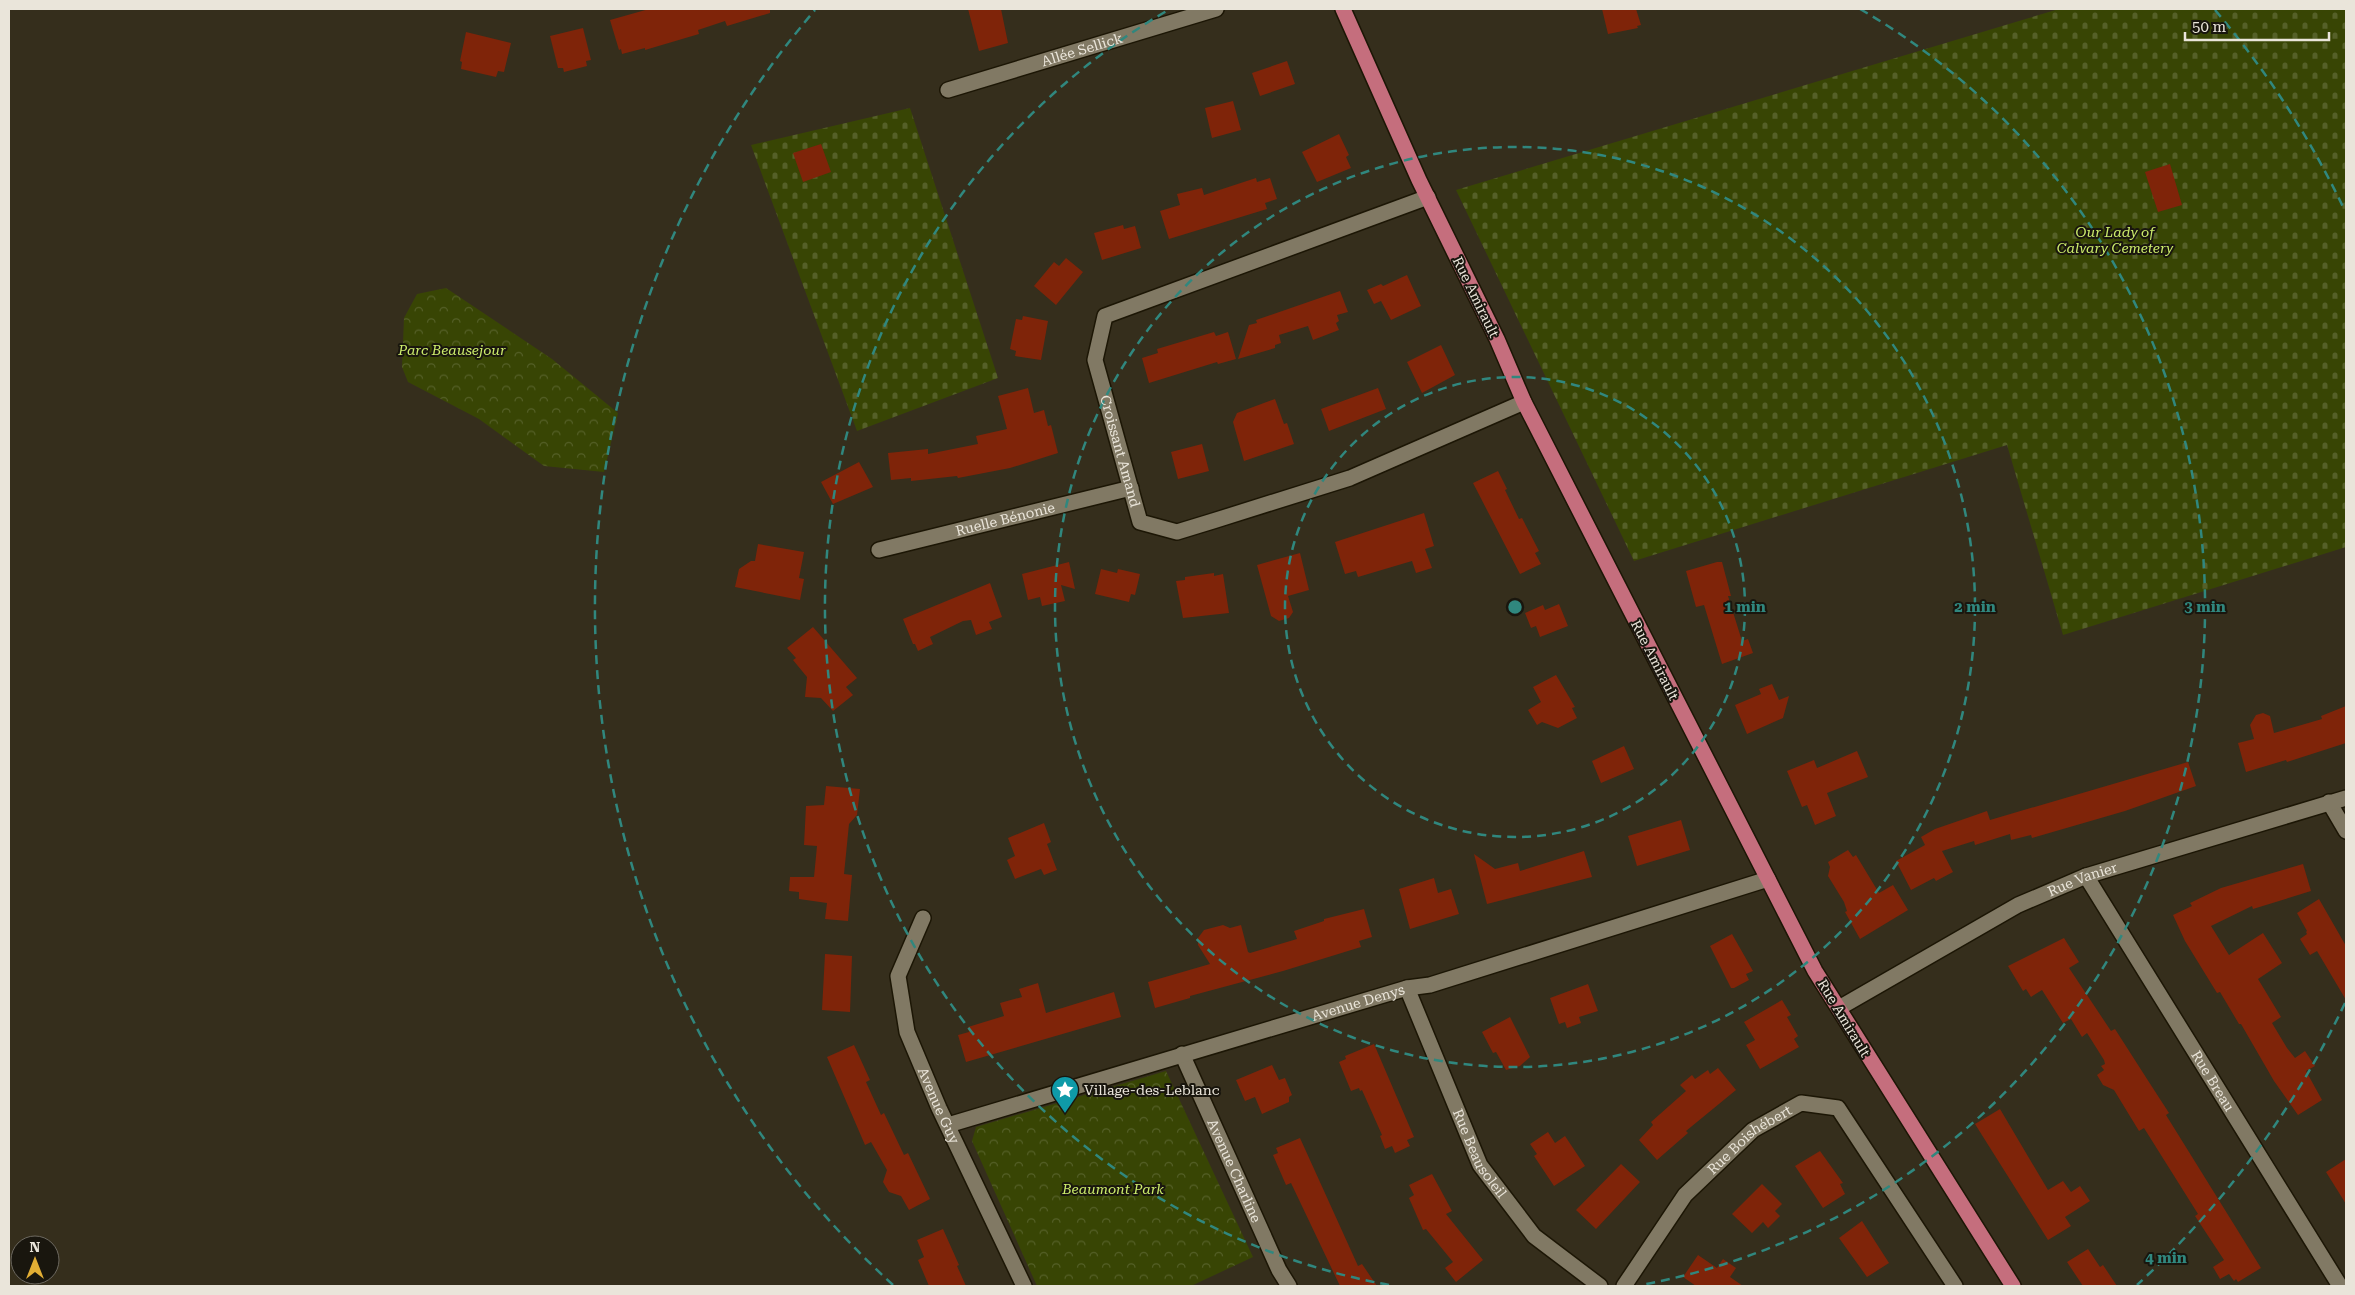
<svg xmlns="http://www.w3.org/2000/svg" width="2355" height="1295" font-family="'Roboto Serif',serif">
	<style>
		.cemetery { fill: url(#cemetery-stones) }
		.park { fill: url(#park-crowns) }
		.building { fill: #7f2409 }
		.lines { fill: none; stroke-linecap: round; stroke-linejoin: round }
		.minor-casing { stroke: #1c1605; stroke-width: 18 }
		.primary-casing { stroke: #1c1605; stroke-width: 18 }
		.minor { stroke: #817964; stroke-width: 15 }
		.primary { stroke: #c56e7d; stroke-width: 15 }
		.ring { fill: none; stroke: #30877e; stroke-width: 2.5; stroke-dasharray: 9 6 }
		.labels { text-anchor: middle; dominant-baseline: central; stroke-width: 4; stroke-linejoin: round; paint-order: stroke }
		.street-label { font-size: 14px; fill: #eae5da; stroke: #19160e }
		.park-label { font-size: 14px; font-style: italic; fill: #cded6c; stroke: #19160e }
		.poi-label { font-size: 14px; fill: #eae5da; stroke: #19160e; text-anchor: start }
		.centre { fill: #30877e; stroke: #19160e; stroke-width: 2.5 }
		.ring-label { font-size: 15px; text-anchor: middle; font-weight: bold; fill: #30877e; stroke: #19160e; stroke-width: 4; stroke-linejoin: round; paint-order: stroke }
	</style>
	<defs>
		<pattern id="cemetery-stones" width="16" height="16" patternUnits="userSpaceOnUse" patternTransform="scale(1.25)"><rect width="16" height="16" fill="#384504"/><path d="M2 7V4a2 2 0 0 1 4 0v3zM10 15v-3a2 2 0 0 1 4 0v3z" fill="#556028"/></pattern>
		<pattern id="park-crowns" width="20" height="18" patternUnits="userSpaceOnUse" patternTransform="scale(1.25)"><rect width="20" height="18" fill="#384504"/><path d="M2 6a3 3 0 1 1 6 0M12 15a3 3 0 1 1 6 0" fill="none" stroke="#556028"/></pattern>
	</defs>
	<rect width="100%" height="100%" fill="#352e1c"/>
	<path class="cemetery" d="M 2059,9 L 2346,9 L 2346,547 L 2063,635 L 2007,445 L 1634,561 L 1456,190 Z
		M 910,108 L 998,378 L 857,431 L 751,145 Z"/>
	<path class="park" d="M 446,288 L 552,359 L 618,413 L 604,472 L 544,466 L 479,419 L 408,382 L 402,367 L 404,318 L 417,294 Z
		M 1166,1071 L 1253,1257 L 1191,1286 L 1037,1286 L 972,1141 L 976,1127 Z"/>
	<path class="building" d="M 649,9 L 770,9 L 770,13 L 727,26 L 725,21 L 698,30 L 699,34 L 645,50 L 645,48 L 622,54 L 621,49 L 619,50 L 610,20 Z
		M 968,9 L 1001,9 L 1008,43 L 979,51 Z
		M 1602,9 L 1636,9 L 1641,25 L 1637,26 L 1638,28 L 1608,34 Z
		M 583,28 L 591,60 L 586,61 L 587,66 L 564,72 L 563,68 L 558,68 L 550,36 Z
		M 466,32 L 511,43 L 504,72 L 498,71 L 496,77 L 461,69 L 462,62 L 460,61 Z
		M 1287,61 L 1295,84 L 1260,96 L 1252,73 Z
		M 1233,101 L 1241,130 L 1212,138 L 1205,108 Z
		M 1339,134 L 1349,155 L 1346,157 L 1351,168 L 1317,182 L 1302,152 Z
		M 821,144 L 831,172 L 803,182 L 793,153 Z
		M 2170,164 L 2182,205 L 2158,212 L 2145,172 Z
		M 1256,178 L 1257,182 L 1270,178 L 1277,199 L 1265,203 L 1267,209 L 1169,239 L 1160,211 L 1180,205 L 1177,194 L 1202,188 L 1204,195 Z
		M 1123,225 L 1124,229 L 1135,226 L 1141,248 L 1102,260 L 1094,233 Z
		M 1066,258 L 1083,272 L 1056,305 L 1034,286 L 1054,262 L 1059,266 Z
		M 1407,275 L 1421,306 L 1391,320 L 1381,301 L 1374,304 L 1367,290 L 1381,284 L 1383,286 Z
		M 1340,291 L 1348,312 L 1337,315 L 1339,321 L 1336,323 L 1339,330 L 1313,340 L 1308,326 L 1279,335 L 1281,343 L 1275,345 L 1275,348 L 1238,359 L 1249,325 L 1257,323 L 1256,320 Z
		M 1023,316 L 1048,321 L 1041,360 L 1015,356 L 1016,351 L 1010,349 L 1016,319 L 1022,320 Z
		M 1214,332 L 1216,336 L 1228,332 L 1236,359 L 1218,364 L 1217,362 L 1149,383 L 1142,358 L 1158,353 L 1157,349 Z
		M 1441,345 L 1455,375 L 1422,393 L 1407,362 Z
		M 1028,388 L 1034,413 L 1044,410 L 1048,426 L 1051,425 L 1058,453 L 1010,468 L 958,478 L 957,476 L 911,481 L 911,478 L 891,480 L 888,453 L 928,449 L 928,454 L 978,444 L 976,436 L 1007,429 L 998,396 Z
		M 1378,388 L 1386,409 L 1329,431 L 1321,409 Z
		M 1275,399 L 1284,424 L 1287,423 L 1294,444 L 1244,461 L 1233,422 L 1237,413 Z
		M 1202,444 L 1209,471 L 1178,479 L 1171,452 Z
		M 859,462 L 873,487 L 833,504 L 821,482 Z
		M 1498,471 L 1507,489 L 1505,490 L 1519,519 L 1522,518 L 1539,551 L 1535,553 L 1541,564 L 1520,574 L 1473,483 Z
		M 1424,513 L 1434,546 L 1425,549 L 1432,568 L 1416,573 L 1412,561 L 1358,577 L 1356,571 L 1345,574 L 1335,542 Z
		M 758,544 L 804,552 L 799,578 L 804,579 L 800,600 L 735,587 L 739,569 L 751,561 L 755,561 Z
		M 1300,553 L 1309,590 L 1288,596 L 1293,612 L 1289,618 L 1279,621 L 1271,616 L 1257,565 Z
		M 1069,562 L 1075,589 L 1061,585 L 1065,601 L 1042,606 L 1040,597 L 1028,600 L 1022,574 Z
		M 1717,562 L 1722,562 L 1731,596 L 1728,596 L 1742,641 L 1748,639 L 1753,653 L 1722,664 L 1704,605 L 1696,607 L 1686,571 Z
		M 1101,569 L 1117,573 L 1118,569 L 1140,574 L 1135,595 L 1131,594 L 1129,602 L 1095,594 Z
		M 1214,573 L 1214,576 L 1223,574 L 1229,613 L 1183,618 L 1176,581 L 1185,580 L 1185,577 Z
		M 990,583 L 1002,617 L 989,622 L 992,629 L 976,635 L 971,620 L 963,621 L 930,637 L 933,644 L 918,651 L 915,644 L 913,644 L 903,619 Z
		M 1559,604 L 1568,626 L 1540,637 L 1536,626 L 1531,628 L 1525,613 L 1543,605 L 1545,610 Z
		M 813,627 L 857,678 L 846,687 L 853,695 L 833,711 L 821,698 L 805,697 L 807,677 L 793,660 L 796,658 L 787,648 Z
		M 1556,675 L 1575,707 L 1572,708 L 1577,718 L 1558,728 L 1542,722 L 1537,725 L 1528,710 L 1541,702 L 1533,687 Z
		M 1772,684 L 1779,700 L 1789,696 L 1783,718 L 1747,734 L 1735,705 L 1761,694 L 1759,689 Z
		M 2346,706 L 2346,743 L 2287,762 L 2286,760 L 2246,772 L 2238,743 L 2254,739 L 2250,725 L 2256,715 L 2263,713 L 2270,716 L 2274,733 L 2322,719 L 2321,716 Z
		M 1624,746 L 1634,769 L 1601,783 L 1592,761 Z
		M 1857,751 L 1868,777 L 1827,793 L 1836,816 L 1815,825 L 1807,805 L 1802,807 L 1787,771 L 1814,760 L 1817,768 Z
		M 2188,762 L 2196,786 L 2125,811 L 2032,838 L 2031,835 L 2011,840 L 2010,834 L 1975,845 L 1974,841 L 1942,851 L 1953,872 L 1936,881 L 1934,878 L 1911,890 L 1896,861 L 1925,845 L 1921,837 L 1935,829 L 1967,818 L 1987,811 L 1990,820 Z
		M 826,786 L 860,789 L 857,815 L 849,824 L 844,874 L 852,875 L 848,921 L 825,919 L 827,903 L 799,899 L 799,892 L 789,891 L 790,877 L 814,877 L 817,846 L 804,845 L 806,806 L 824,805 Z
		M 1681,820 L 1690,850 L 1637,866 L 1628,836 Z
		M 1044,823 L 1051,842 L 1047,844 L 1057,870 L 1044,875 L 1041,869 L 1015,879 L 1007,860 L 1015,856 L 1008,838 Z
		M 1848,850 L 1853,857 L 1856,855 L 1879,893 L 1893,885 L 1908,910 L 1860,939 L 1845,912 L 1847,911 L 1844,902 L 1828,876 L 1830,867 L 1828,862 Z
		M 1584,851 L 1592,877 L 1487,904 L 1474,854 L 1495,869 L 1518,863 L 1520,871 Z
		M 2303,864 L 2311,891 L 2253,909 L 2252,906 L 2211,926 L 2229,955 L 2263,933 L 2282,963 L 2258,979 L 2281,1017 L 2272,1023 L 2287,1048 L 2295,1058 L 2305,1051 L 2315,1066 L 2306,1071 L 2322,1100 L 2298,1115 L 2274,1081 L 2241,1024 L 2239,1024 L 2220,992 L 2217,993 L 2185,941 L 2173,915 L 2192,906 L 2190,903 L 2221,888 Z
		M 1434,878 L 1438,893 L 1451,889 L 1459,914 L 1410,929 L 1399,889 Z
		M 2319,899 L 2346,946 L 2346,1000 L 2317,951 L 2310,955 L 2300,939 L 2307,934 L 2306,932 L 2307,931 L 2297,913 Z
		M 1364,909 L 1372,937 L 1359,941 L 1361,947 L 1283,971 L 1190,996 L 1190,998 L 1155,1008 L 1148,982 L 1210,964 L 1198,945 L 1198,938 L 1204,930 L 1223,925 L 1230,928 L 1241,925 L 1248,952 L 1250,953 L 1297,939 L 1294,931 L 1324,921 L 1324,919 Z
		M 1732,934 L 1753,971 L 1746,974 L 1749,980 L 1734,988 L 1731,988 L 1710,946 Z
		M 2064,938 L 2079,962 L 2069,968 L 2111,1031 L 2115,1029 L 2147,1079 L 2169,1113 L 2166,1115 L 2261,1268 L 2238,1282 L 2236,1279 L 2234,1281 L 2229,1274 L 2220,1279 L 2213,1267 L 2224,1260 L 2195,1216 L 2198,1214 L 2144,1128 L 2139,1131 L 2114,1090 L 2103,1085 L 2097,1075 L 2104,1070 L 2101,1066 L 2105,1064 L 2104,1060 L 2087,1033 L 2082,1037 L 2071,1019 L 2063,1023 L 2042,990 L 2031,997 L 2026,989 L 2023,991 L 2008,966 Z
		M 825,954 L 852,956 L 850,1012 L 822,1010 Z
		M 1038,983 L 1046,1013 L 1114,992 L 1121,1017 L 966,1062 L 958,1035 L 969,1032 L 968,1027 L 1004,1016 L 1000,1003 L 1022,997 L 1019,989 Z
		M 1588,984 L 1598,1011 L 1579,1017 L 1581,1023 L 1567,1028 L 1565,1022 L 1559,1024 L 1550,998 Z
		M 1782,1000 L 1791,1015 L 1787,1017 L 1798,1036 L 1794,1039 L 1799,1047 L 1760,1069 L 1746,1045 L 1755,1040 L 1744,1022 Z
		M 1510,1017 L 1530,1057 L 1520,1066 L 1506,1070 L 1496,1052 L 1493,1053 L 1482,1032 Z
		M 1374,1044 L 1414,1137 L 1407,1140 L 1410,1146 L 1395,1153 L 1392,1146 L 1385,1149 L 1380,1136 L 1382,1135 L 1362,1090 L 1360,1091 L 1359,1088 L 1351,1091 L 1339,1062 L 1346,1059 L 1345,1056 Z
		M 854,1045 L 870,1080 L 866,1082 L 881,1115 L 884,1113 L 904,1155 L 908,1153 L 930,1199 L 909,1210 L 901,1196 L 889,1192 L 883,1182 L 887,1170 L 871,1142 L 865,1145 L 827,1057 Z
		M 1272,1065 L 1279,1080 L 1285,1078 L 1292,1095 L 1289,1097 L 1289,1102 L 1262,1114 L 1255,1097 L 1245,1101 L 1236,1080 Z
		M 1718,1068 L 1736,1090 L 1686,1131 L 1688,1133 L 1657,1160 L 1639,1140 L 1653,1125 L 1651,1122 L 1686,1091 L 1680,1085 L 1692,1075 L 1695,1079 L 1708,1070 L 1710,1074 Z
		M 2000,1109 L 2048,1190 L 2063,1181 L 2071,1192 L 2080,1186 L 2090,1201 L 2065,1217 L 2071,1226 L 2048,1240 L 1975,1124 Z
		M 1548,1132 L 1555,1143 L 1565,1136 L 1585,1166 L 1554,1186 L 1534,1156 L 1537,1154 L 1530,1144 Z
		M 1300,1138 L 1358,1266 L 1362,1264 L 1377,1286 L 1340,1286 L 1291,1183 L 1286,1185 L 1273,1155 L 1278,1153 L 1276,1148 Z
		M 1820,1151 L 1843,1183 L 1840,1184 L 1845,1194 L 1823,1208 L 1795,1166 Z
		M 2346,1159 L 2346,1204 L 2326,1172 Z
		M 1621,1164 L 1640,1182 L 1596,1229 L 1576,1210 Z
		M 1432,1174 L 1452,1211 L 1446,1214 L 1483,1260 L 1456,1282 L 1445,1268 L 1453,1262 L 1426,1229 L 1423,1230 L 1409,1198 L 1414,1195 L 1409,1185 Z
		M 1762,1184 L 1782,1204 L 1775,1211 L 1780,1216 L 1768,1228 L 1763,1222 L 1752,1233 L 1732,1214 Z
		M 1862,1221 L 1889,1263 L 1867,1277 L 1839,1238 Z
		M 943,1229 L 959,1265 L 957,1266 L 966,1286 L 929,1286 L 918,1260 L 924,1257 L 917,1240 Z
		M 2088,1249 L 2100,1267 L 2103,1265 L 2117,1286 L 2083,1286 L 2067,1262 Z
		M 1698,1255 L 1717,1268 L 1723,1259 L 1736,1268 L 1730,1277 L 1743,1286 L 1696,1286 L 1683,1277 Z"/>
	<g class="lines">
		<defs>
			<g id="minor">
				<path id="s1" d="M 948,90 L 1216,9"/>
				<path id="s2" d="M 1428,197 L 1105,316 L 1095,360 L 1140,522 L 1177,532 L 1213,521 L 1350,478 L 1524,402"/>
				<path id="s3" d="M 879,550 L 1131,488"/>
				<path d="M 2329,802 L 2346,831"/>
				<path id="s4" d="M 2086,876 L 2340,1286"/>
				<path id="s5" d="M 923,918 L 898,976 L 907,1032 L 939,1108 L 1024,1286"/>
				<path id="s6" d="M 1407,988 L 1480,1165 L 1534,1236 L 1600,1286"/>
				<path id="s7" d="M 1839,1008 L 2018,905 L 2086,876 L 2346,798"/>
				<path id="s8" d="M 1182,1054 L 1279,1270 L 1289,1286"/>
				<path id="s9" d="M 948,1125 L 1407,988 L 1430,985 L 1768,879"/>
				<path id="s10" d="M 1624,1286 L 1685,1195 L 1753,1130 L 1801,1103 L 1838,1108 L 1955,1286"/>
			</g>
			<path id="primary" d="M 1343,9 L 1419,180 L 1497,339 L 1524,402 L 1815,971 L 2013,1286"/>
		</defs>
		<use href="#minor" class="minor-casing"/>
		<use href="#primary" class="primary-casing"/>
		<use href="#minor" class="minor"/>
		<use href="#primary" class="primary"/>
	</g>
	<g class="ring">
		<circle cx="1515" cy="607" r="230"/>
		<circle cx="1515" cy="607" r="460"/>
		<path d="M1389 1285A690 690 0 0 1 1170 9M1860 9A690 690 0 0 1 1641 1285"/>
		<path d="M2345 1003A920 920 0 0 1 2137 1285M893 1285A920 920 0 0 1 815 10M2215 10A920 920 0 0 1 2345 211"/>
	</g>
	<defs>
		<symbol id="sight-pin" viewBox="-11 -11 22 30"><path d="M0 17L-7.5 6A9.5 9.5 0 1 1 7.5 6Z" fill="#0f9aa8" stroke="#19160e"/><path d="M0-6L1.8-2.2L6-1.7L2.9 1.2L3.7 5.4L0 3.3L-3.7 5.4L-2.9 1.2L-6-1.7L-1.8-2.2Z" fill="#fff"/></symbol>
	</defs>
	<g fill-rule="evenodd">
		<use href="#sight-pin" x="1049" y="1074" width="32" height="43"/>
	</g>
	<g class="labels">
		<g class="street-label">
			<text stroke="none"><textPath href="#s1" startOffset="140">Allée Sellick</textPath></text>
			<text transform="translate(1476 297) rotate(64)">Rue Amirault</text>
			<text stroke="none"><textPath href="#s2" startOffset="484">Croissant Amand</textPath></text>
			<text stroke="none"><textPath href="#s3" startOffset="130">Ruelle Bénonie</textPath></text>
			<text transform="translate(1655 660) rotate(63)">Rue Amirault</text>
			<text stroke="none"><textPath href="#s7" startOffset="276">Rue Vanier</textPath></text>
			<text stroke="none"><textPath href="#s9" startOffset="428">Avenue Denys</textPath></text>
			<text transform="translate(1844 1018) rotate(59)">Rue Amirault</text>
			<text stroke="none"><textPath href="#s4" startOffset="241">Rue Breau</textPath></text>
			<text stroke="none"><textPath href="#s5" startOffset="200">Avenue Guy</textPath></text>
			<text stroke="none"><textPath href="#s10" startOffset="195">Rue Boishébert</textPath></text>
			<text stroke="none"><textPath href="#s6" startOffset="181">Rue Beausoleil</textPath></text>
			<text stroke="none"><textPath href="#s8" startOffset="128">Avenue Charline</textPath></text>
		</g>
		<g class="park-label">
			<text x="2115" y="232">Our Lady of<tspan x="2115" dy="16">Calvary Cemetery</tspan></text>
			<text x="452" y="350">Parc Beausejour</text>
			<text x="1113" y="1189">Beaumont Park</text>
		</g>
		<g class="poi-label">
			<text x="1084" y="1090">Village-des-Leblanc</text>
		</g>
	</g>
	<circle cx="1515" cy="607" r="8" class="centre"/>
	<g class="ring-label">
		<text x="1745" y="612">1 min</text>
		<text x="1975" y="612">2 min</text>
		<text x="2205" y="612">3 min</text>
		<text x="2166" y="1263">4 min</text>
	</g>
	<rect width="2355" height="1295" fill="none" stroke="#eae5da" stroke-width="20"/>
	<g transform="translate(35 1260)"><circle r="24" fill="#19160e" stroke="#6d6960"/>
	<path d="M0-4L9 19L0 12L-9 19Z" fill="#e2ae34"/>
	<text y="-8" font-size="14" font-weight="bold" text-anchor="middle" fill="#eae5da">N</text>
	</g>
	<path d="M2185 32v8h144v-8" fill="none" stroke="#eae5da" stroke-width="2.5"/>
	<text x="2192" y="32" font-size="15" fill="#eae5da" stroke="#19160e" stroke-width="4" paint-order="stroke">50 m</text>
</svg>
